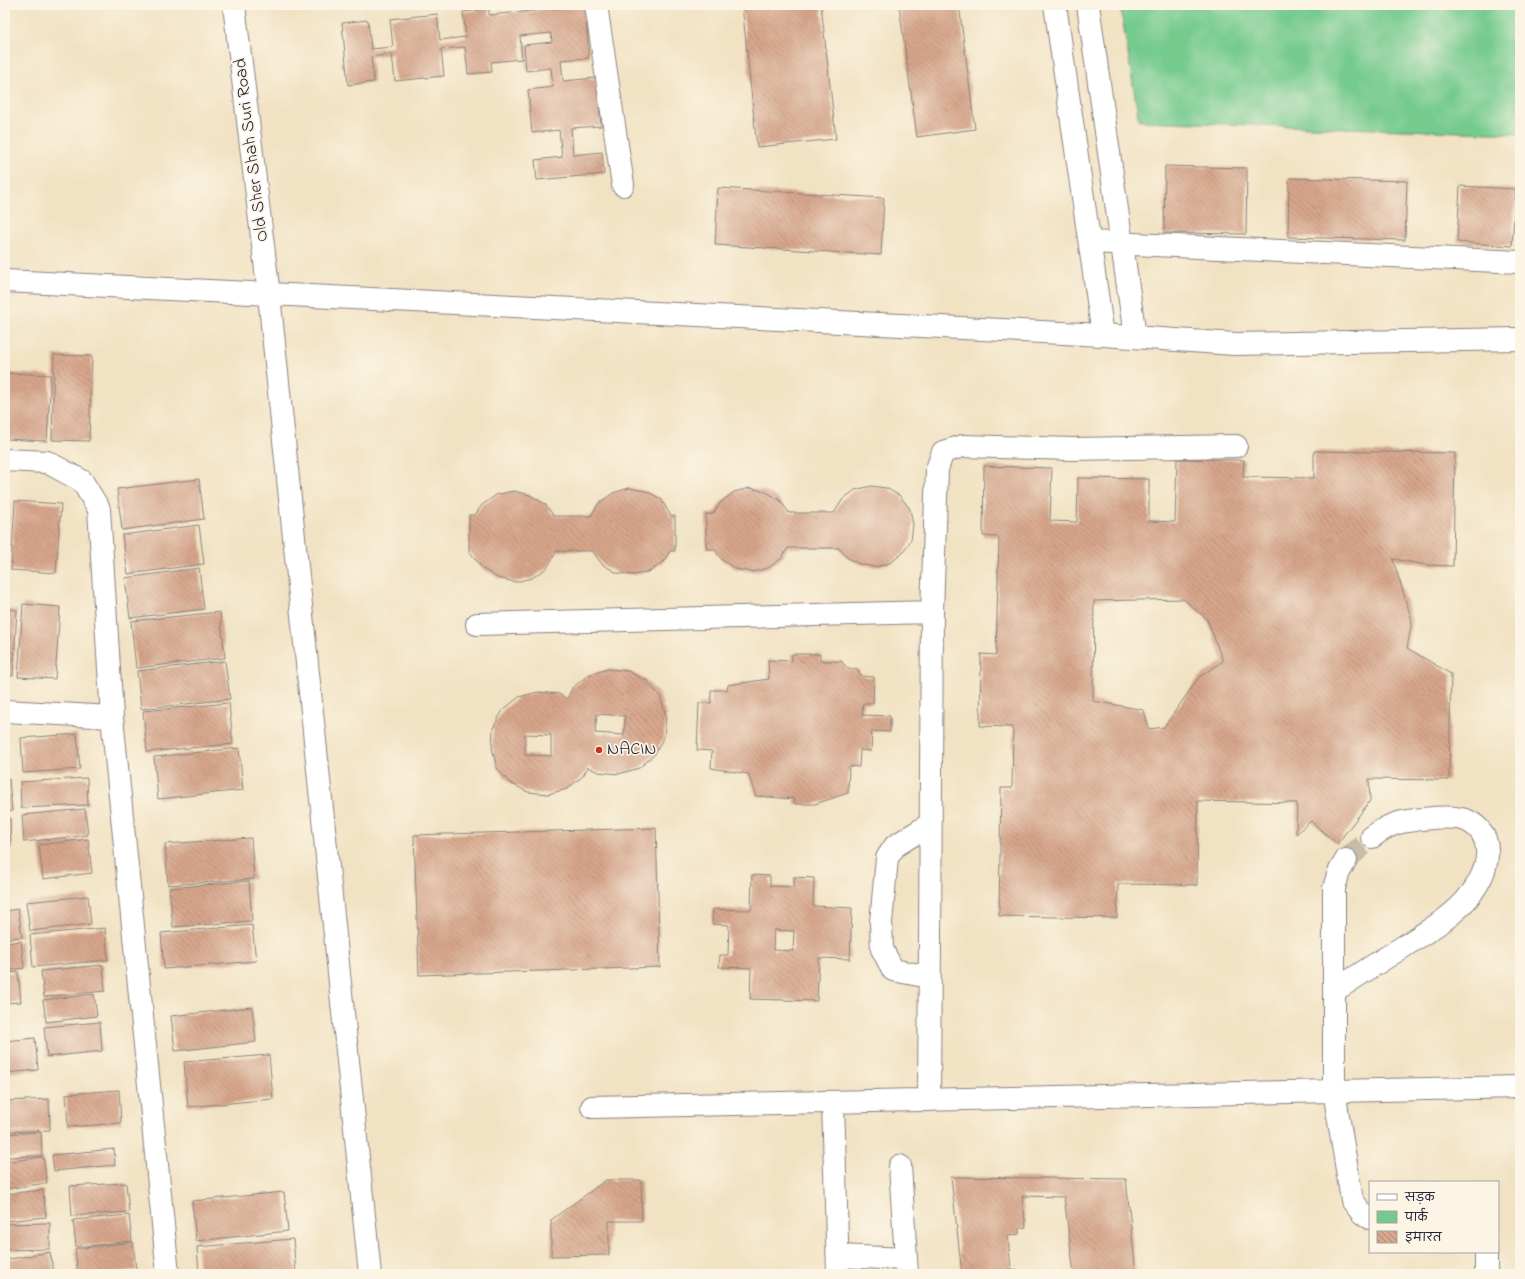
<svg xmlns="http://www.w3.org/2000/svg" width="1525" height="1279" font-family="'Indie Flower','Playpen Sans Deva',sans-serif">
	<style>
		.park { fill: #74ca8e; stroke: #4b7664 }
		.building { fill: url(#building-back-hatch); fill-rule: evenodd }
		.lines { fill: none; stroke-linecap: round; stroke-linejoin: round }
		.minor-tunnel { stroke: #c8bca8; stroke-width: 22; stroke-dasharray: 22 11; stroke-linecap: butt }
		.minor-casing { stroke: #8a827f; stroke-width: 24 }
		.minor { stroke: #fff; stroke-width: 22 }
		.poi-dot { fill: #c8321e; stroke: #fcf5e5; stroke-width: 1.5 }
		.labels { text-anchor: middle; dominant-baseline: central; stroke-width: 3.5; stroke-linejoin: round; paint-order: stroke }
		.street-label { font-size: 18px; fill: #22223b; stroke: #fcf5e5 }
		.poi-label { font-size: 18px; fill: #22223b; stroke: #fcf5e5; text-anchor: start }
	</style>
	<defs>
		<pattern id="building-back-hatch" width="6" height="6" patternUnits="userSpaceOnUse"><rect width="6" height="6" fill="#d7a68b"/><path d="M-1 5l2 2M0 0l6 6M5-1l2 2" fill="none" stroke="#ae8773"/></pattern>
	</defs>
	<rect width="100%" height="100%" fill="#fcf5e5"/>
	<filter id="ink" filterUnits="userSpaceOnUse"><feTurbulence type="fractalNoise" baseFrequency=".025" numOctaves="2"/><feDisplacementMap in="SourceGraphic" scale="8" xChannelSelector="R" yChannelSelector="G"/><feConvolveMatrix kernelMatrix="1 2 1 2 8 2 1 2 1" color-interpolation-filters="sRGB"/></filter>
	<filter id="wash" filterUnits="userSpaceOnUse"><feTurbulence type="fractalNoise" baseFrequency=".012" numOctaves="4" result="noise"/><feDisplacementMap in="SourceGraphic" scale="16" xChannelSelector="R" yChannelSelector="G"/><feGaussianBlur stdDeviation="0.9" result="paint"/><feColorMatrix in="noise" values="0 0 0 0 0 0 0 0 0 0 0 0 0 0 0 0 0 1.4 0 .05"/><feComposite in="paint" operator="in"/></filter>
	<g filter="url(#wash)">
		<rect width="100%" height="100%" fill="#f1e2c3"/>
		<path class="park" d="M 1120,5 L 1520,5 L 1520,134 L 1139,121 Z"/>
		<g id="blocks">
			<path class="building" d="M 742,5 L 821,5 L 836,139 L 757,147 Z
				M 899,5 L 959,5 L 975,129 L 917,137 Z
				M 585,6 L 589,58 L 561,60 L 563,81 L 596,78 L 601,126 L 571,128 L 573,155 L 602,152 L 604,174 L 537,180 L 535,160 L 562,157 L 559,130 L 532,133 L 528,90 L 553,87 L 551,68 L 526,71 L 524,45 L 552,42 L 551,33 L 520,36 L 522,59 L 491,62 L 492,72 L 468,74 L 465,47 L 441,49 L 444,76 L 395,81 L 392,54 L 371,57 L 374,82 L 348,85 L 342,23 L 368,20 L 371,49 L 393,47 L 390,19 L 437,14 L 440,40 L 466,37 L 463,12 L 489,9 L 489,15 Z
				M 1165,166 L 1247,168 L 1246,234 L 1164,233 Z
				M 1289,178 L 1407,181 L 1405,240 L 1288,237 Z
				M 1460,186 L 1516,189 L 1512,246 L 1457,242 Z
				M 718,188 L 884,198 L 881,255 L 715,245 Z
				M 54,355 L 92,356 L 89,441 L 52,440 Z
				M 7,373 L 51,375 L 47,441 L 5,439 Z
				M 1314,451 L 1455,453 L 1453,566 L 1427,565 L 1393,559 L 1412,621 L 1407,648 L 1451,674 L 1449,780 L 1369,779 L 1370,801 L 1337,844 L 1311,821 L 1296,834 L 1297,803 L 1198,801 L 1197,885 L 1118,884 L 1117,918 L 999,916 L 1001,788 L 1012,788 L 1013,727 L 980,726 L 981,654 L 996,655 L 999,537 L 983,536 L 984,466 L 1052,468 L 1050,521 L 1077,522 L 1078,478 L 1149,479 L 1149,521 L 1175,522 L 1177,459 L 1244,460 L 1243,477 L 1314,478 ZM 1183,599 L 1207,619 L 1223,661 L 1199,677 L 1164,727 L 1149,729 L 1144,710 L 1093,701 L 1094,601 Z
				M 199,479 L 204,519 L 122,530 L 117,489 Z
				M 871,486 L 886,488 L 900,496 L 910,509 L 913,525 L 911,540 L 903,553 L 890,563 L 875,567 L 859,564 L 846,557 L 839,548 L 788,548 L 781,559 L 768,568 L 752,572 L 736,569 L 722,560 L 714,549 L 706,549 L 706,514 L 713,514 L 721,502 L 734,492 L 750,488 L 766,492 L 780,500 L 789,513 L 834,513 L 843,499 L 855,490 Z
				M 629,488 L 646,491 L 661,499 L 671,516 L 675,516 L 675,551 L 670,551 L 664,561 L 651,571 L 634,575 L 617,573 L 602,564 L 592,551 L 557,551 L 547,568 L 532,578 L 515,582 L 498,578 L 483,569 L 469,551 L 469,515 L 475,515 L 482,505 L 496,495 L 513,491 L 530,495 L 545,504 L 554,516 L 591,516 L 599,503 L 613,493 Z
				M 5,501 L 10,501 L 6,552 L 5,552 Z
				M 15,501 L 61,504 L 56,573 L 11,570 Z
				M 199,525 L 204,564 L 128,574 L 122,535 Z
				M 199,568 L 204,609 L 130,618 L 125,578 Z
				M 23,604 L 60,607 L 55,679 L 18,677 Z
				M 5,609 L 17,610 L 13,676 L 5,675 Z
				M 220,612 L 225,658 L 136,668 L 131,621 Z
				M 792,654 L 820,654 L 820,661 L 841,661 L 848,669 L 857,669 L 862,676 L 874,677 L 873,703 L 863,703 L 862,715 L 890,716 L 890,732 L 872,731 L 871,751 L 860,750 L 859,767 L 849,766 L 848,793 L 815,804 L 795,804 L 794,799 L 756,796 L 748,774 L 711,768 L 712,751 L 697,750 L 699,703 L 711,703 L 711,690 L 727,690 L 728,685 L 769,679 L 768,660 L 792,661 Z
				M 225,661 L 230,699 L 141,709 L 137,671 Z
				M 608,669 L 628,671 L 646,680 L 660,696 L 666,716 L 664,736 L 655,754 L 639,768 L 619,774 L 598,772 L 588,767 L 583,776 L 567,789 L 548,794 L 528,792 L 510,783 L 497,768 L 492,748 L 493,728 L 503,710 L 519,697 L 538,692 L 559,694 L 567,699 L 572,688 L 588,675 ZM 597,714 L 625,716 L 624,735 L 595,733 ZM 525,734 L 551,735 L 551,756 L 525,755 Z
				M 229,703 L 233,744 L 147,752 L 143,711 Z
				M 77,734 L 80,769 L 23,773 L 21,738 Z
				M 239,748 L 243,790 L 158,799 L 154,757 Z
				M 87,778 L 88,805 L 21,808 L 20,782 Z
				M 9,779 L 12,811 L 5,812 L 5,780 Z
				M 85,809 L 88,835 L 24,842 L 22,815 Z
				M 5,818 L 10,818 L 11,846 L 5,846 Z
				M 656,828 L 660,967 L 419,975 L 414,835 Z
				M 251,838 L 254,879 L 168,885 L 165,844 Z
				M 88,839 L 92,873 L 43,879 L 39,845 Z
				M 752,875 L 770,876 L 770,886 L 794,887 L 794,877 L 814,878 L 813,906 L 852,908 L 850,959 L 819,958 L 817,1001 L 750,999 L 751,968 L 719,967 L 720,955 L 728,955 L 729,925 L 712,924 L 713,909 L 751,910 ZM 774,930 L 794,931 L 793,951 L 773,950 Z
				M 249,881 L 252,921 L 173,927 L 169,888 Z
				M 88,896 L 91,924 L 30,931 L 26,902 Z
				M 18,909 L 22,937 L 5,939 L 5,911 Z
				M 252,925 L 256,961 L 164,969 L 161,933 Z
				M 105,928 L 108,960 L 33,967 L 30,935 Z
				M 21,941 L 24,968 L 5,971 L 5,943 Z
				M 103,965 L 105,991 L 44,997 L 41,971 Z
				M 18,972 L 21,1002 L 5,1003 L 5,973 Z
				M 94,994 L 97,1016 L 46,1022 L 43,1000 Z
				M 252,1007 L 256,1042 L 175,1051 L 171,1016 Z
				M 100,1022 L 102,1051 L 47,1057 L 44,1027 Z
				M 35,1038 L 38,1070 L 5,1073 L 5,1041 Z
				M 269,1055 L 273,1099 L 188,1107 L 184,1062 Z
				M 119,1090 L 121,1123 L 68,1127 L 66,1094 Z
				M 49,1099 L 50,1130 L 5,1132 L 5,1101 Z
				M 41,1132 L 42,1156 L 5,1157 L 5,1134 Z
				M 114,1149 L 115,1165 L 54,1171 L 52,1155 Z
				M 43,1157 L 47,1183 L 5,1189 L 5,1162 Z
				M 951,1177 L 1126,1179 L 1136,1274 L 1074,1274 L 1064,1197 L 1022,1196 L 1026,1227 L 1019,1228 L 1019,1234 L 1008,1236 L 1011,1270 L 1023,1271 L 1023,1274 L 962,1274 Z
				M 606,1180 L 641,1180 L 642,1221 L 609,1221 L 609,1255 L 551,1256 L 551,1220 Z
				M 126,1183 L 129,1212 L 72,1216 L 70,1186 Z
				M 43,1190 L 46,1217 L 5,1221 L 5,1194 Z
				M 284,1192 L 288,1231 L 196,1241 L 192,1201 Z
				M 129,1215 L 132,1241 L 76,1247 L 73,1220 Z
				M 50,1223 L 50,1249 L 5,1250 L 5,1224 Z
				M 293,1239 L 296,1274 L 199,1274 L 197,1247 Z
				M 133,1242 L 136,1270 L 104,1274 L 78,1274 L 75,1249 Z
				M 50,1252 L 54,1274 L 5,1274 L 5,1260 Z"/>
		</g>
	</g>
	<g filter="url(#ink)">
		<use href="#blocks" fill-opacity="0" stroke="#8a827f" stroke-width="1"/>
		<g class="lines">
			<path class="minor-tunnel" d="M 1346,860 L 1372,837"/>
			<defs>
				<path id="minor" d="M 234,5 L 269,295 L 370,1274
					M 596,5 L 623,185
					M 1055,5 L 1103,335
					M 1088,5 L 1135,336
					M 1090,242 L 1520,262
					M 5,281 L 1103,335 L 1235,344 L 1520,339
					M 5,460 L 47,462 L 82,481 L 99,509 L 112,717 L 168,1274
					M 477,624 L 932,612
					M 5,711 L 112,717
					M 1346,860 L 1339,872 L 1334,888 L 1334,1091 L 1352,1200 L 1362,1213 L 1370,1218
					M 929,977 L 893,970 L 882,949 L 881,922 L 887,858 L 895,846 L 930,824
					M 1334,991 C 1357,976 1380,961 1403,947 C 1430,929 1460,914 1477,885 C 1490,864 1494,834 1468,821 C 1454,814 1417,819 1402,822 C 1391,824 1381,830 1372,837
					M 929,1100 L 932,612 L 937,469 L 943,452 L 963,446 L 1073,449 L 1236,446
					M 833,1102 L 838,1274
					M 592,1107 L 1520,1087
					M 900,1166 L 907,1274
					M 1486,1252 L 1486,1274
					M 838,1256 L 906,1259"/>
			</defs>
			<use href="#minor" class="minor-casing"/>
			<use href="#minor" class="minor"/>
		</g>
	</g>
	<circle class="poi-dot" cx="599" cy="750" r="4"/>
	<g class="labels">
		<g class="street-label">
			<text transform="translate(252 150) rotate(-97)">Old Sher Shah Suri Road</text>
		</g>
		<g class="poi-label">
			<text x="607" y="750">NACIN</text>
		</g>
	</g>
	<rect width="1525" height="1279" fill="none" stroke="#fcf5e5" stroke-width="20"/>
	<rect x="1369" y="1181" width="130" height="72" fill="#fcf5e5" stroke="#a5a1a1"/>
	<rect x="1377" y="1194" width="20" height="6" fill="#ffffff" stroke="#a5a1a1"/>
	<text x="1405" y="1201" font-size="12" fill="#22223b">सड़क</text>
	<rect x="1377" y="1211" width="20" height="12" fill="#74ca8e" stroke="#a5a1a1"/>
	<text x="1405" y="1221" font-size="12" fill="#22223b">पार्क</text>
	<rect x="1377" y="1231" width="20" height="12" fill="url(#building-back-hatch)" stroke="#a5a1a1"/>
	<text x="1405" y="1241" font-size="12" fill="#22223b">इमारत</text>
</svg>
